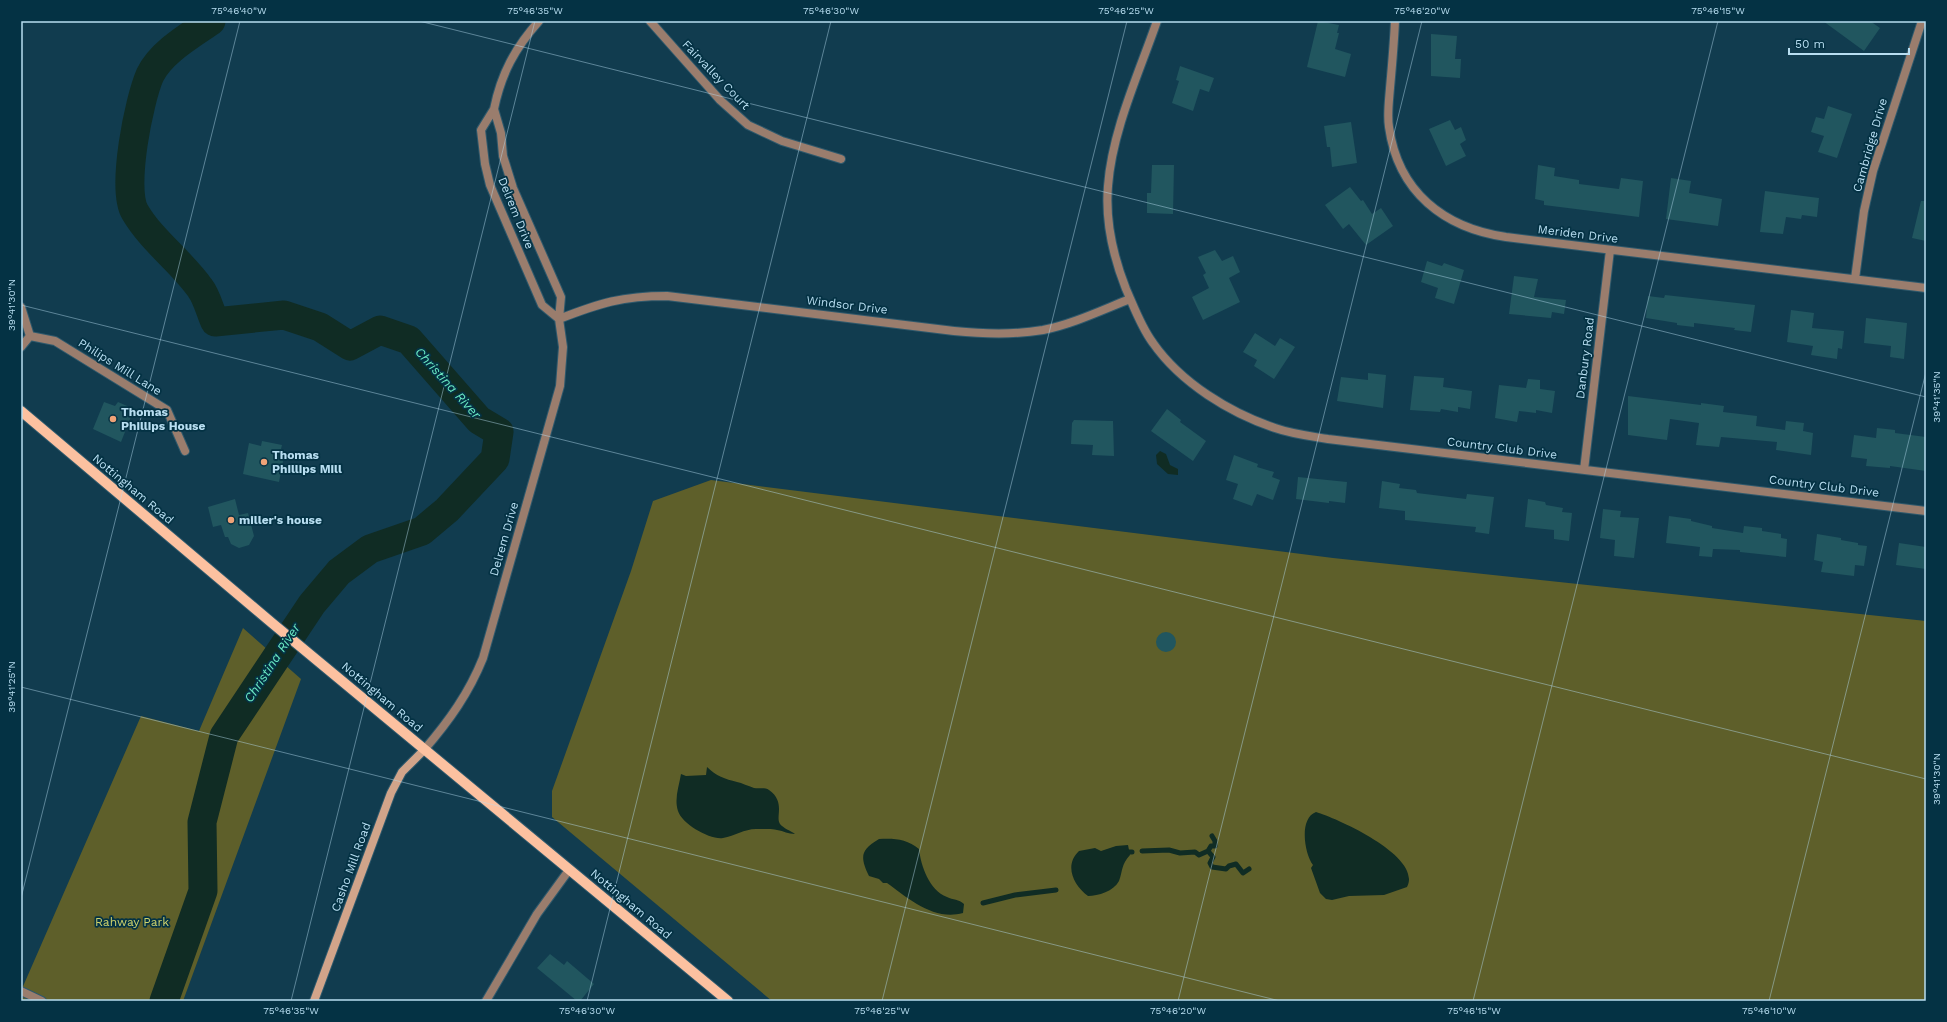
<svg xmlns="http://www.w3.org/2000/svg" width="1947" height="1022" font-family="'Work Sans',sans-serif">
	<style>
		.green { fill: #5e5f2a }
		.water { fill: #102c24 }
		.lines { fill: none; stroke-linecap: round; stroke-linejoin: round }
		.stream { stroke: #102c24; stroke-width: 5 }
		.river { stroke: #102c24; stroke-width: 29 }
		.building { fill: #21565f }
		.street-casing { stroke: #2f596c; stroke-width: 10 }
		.secondary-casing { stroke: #2f596c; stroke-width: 10 }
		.primary-casing { stroke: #2f596c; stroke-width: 12 }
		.street { stroke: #9a7d6d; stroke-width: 8 }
		.secondary { stroke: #d1a48a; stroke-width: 8 }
		.primary { stroke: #fcc1a0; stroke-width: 10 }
		.ticks { fill: none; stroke: #b8def1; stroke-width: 1; stroke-opacity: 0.45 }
		.poi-dot { fill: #efa377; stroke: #043244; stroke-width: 1.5 }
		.labels { text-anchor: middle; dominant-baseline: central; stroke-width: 3.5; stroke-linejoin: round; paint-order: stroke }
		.street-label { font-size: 12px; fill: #b8def1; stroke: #043244 }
		.poi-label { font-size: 12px; font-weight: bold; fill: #b8def1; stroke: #043244; text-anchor: start }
		.park-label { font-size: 12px; fill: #ced26c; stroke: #043244 }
		.water-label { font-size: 13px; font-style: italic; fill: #6ae8c2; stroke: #043244 }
		.neatline { fill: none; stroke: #b8def1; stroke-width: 1.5 }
		.ticks-label { font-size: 10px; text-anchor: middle; fill: #b8def1 }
	</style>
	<rect width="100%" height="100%" fill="#113c4f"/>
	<path class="green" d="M 711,480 L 1333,558 L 1926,621 L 1926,1001 L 772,1001 L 552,817 L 552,791 L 631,571 L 653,501 Z
		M 243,628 L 301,679 L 183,1001 L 21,1001 L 21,991 L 141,716 L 199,731 Z"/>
	<path class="water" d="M 1160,451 L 1166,454 L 1170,465 L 1178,469 L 1178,475 L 1168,474 L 1157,464 L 1156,455 Z
		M 707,767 C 716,776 725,779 737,782 C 742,783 748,786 754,788 C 759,789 765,787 769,790 C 786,802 775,817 780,824 C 783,828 791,831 795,834 C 788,834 784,831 777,830 C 774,829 761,829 756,829 C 744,829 735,836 723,838 C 710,840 682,824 678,811 C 674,799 679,786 681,774 L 686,776 L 706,775 Z
		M 1316,812 C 1339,819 1423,857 1407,887 L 1384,895 L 1349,896 L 1332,900 L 1326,899 L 1320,893 L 1311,868 L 1313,865 C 1304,853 1299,818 1316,812 Z
		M 879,839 C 894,838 907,839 919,849 C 921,866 929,890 947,897 C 953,900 959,899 964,904 L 963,913 C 934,921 909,899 887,883 L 883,883 L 879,879 L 869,876 C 860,857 860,850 879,839 Z
		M 1128,845 L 1130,855 C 1121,865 1123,870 1119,881 C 1114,891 1098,896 1088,896 C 1073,885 1064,865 1079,851 L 1095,848 L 1101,851 L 1116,846 Z"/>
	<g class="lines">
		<path class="stream" d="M 1142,851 L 1169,850 L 1180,853 L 1195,852 L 1199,855 L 1208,851 L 1211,846 L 1215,846 L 1215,841 L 1212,836
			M 1208,851 L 1213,857 L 1210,863 L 1212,867 L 1226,869 L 1229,866 L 1236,864 L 1243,873 L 1249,869
			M 1129,852 L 1132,852
			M 983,903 L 1015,895 L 1056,890"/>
		<path class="river" d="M 164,1001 L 203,891 L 202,822 L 224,736 L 312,604 L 339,572 L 370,549 L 422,531 L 447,510 L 495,459 L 499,432 L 479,420 L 409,340 L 380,330 L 350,346 L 320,327 L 284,315 L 215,322 C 210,311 207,297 200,288 C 181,261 152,241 135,212 C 121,189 139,100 150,75 C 161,52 191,35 211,21"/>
	</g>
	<path class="building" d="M 1318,21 L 1339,25 L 1337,33 L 1339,33 L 1335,49 L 1351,54 L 1345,77 L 1307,67 Z
		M 1823,21 L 1870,21 L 1880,28 L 1864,51 Z
		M 1431,34 L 1457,36 L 1455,59 L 1461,59 L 1460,78 L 1431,76 Z
		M 1180,66 L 1214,78 L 1209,92 L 1200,89 L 1193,111 L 1172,103 L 1179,81 L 1176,80 Z
		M 1828,106 L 1852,114 L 1837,158 L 1818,152 L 1824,136 L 1811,132 L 1816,117 L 1824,119 Z
		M 1450,120 L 1455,130 L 1461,127 L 1466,140 L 1460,144 L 1466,156 L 1446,166 L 1429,129 Z
		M 1351,122 L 1357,163 L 1332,167 L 1330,147 L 1327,147 L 1324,126 Z
		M 1152,165 L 1174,165 L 1173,214 L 1147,213 L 1147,193 L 1151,193 Z
		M 1538,165 L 1555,168 L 1554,176 L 1579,180 L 1579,184 L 1619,189 L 1621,178 L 1643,181 L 1639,217 L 1544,205 L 1544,201 L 1535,199 Z
		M 1671,178 L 1691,181 L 1689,193 L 1722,199 L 1718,226 L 1666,219 Z
		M 1350,187 L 1361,201 L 1363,200 L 1372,214 L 1381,208 L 1393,226 L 1366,245 L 1349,224 L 1343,229 L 1325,205 Z
		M 1765,191 L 1819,198 L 1817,217 L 1802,215 L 1801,219 L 1786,217 L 1783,234 L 1760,232 Z
		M 1921,201 L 1926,201 L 1926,241 L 1912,238 Z
		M 1215,250 L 1222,261 L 1233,256 L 1240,272 L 1229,278 L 1240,302 L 1203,320 L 1192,297 L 1209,288 L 1203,275 L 1206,273 L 1198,257 Z
		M 1427,261 L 1442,266 L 1444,263 L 1464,270 L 1454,304 L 1435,298 L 1438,288 L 1421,282 Z
		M 1514,276 L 1538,279 L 1534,297 L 1566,300 L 1564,314 L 1552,312 L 1551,318 L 1509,314 Z
		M 1665,295 L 1755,305 L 1751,332 L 1734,330 L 1735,328 L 1694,323 L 1694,327 L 1677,325 L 1677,323 L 1646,318 L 1648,296 L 1664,298 Z
		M 1791,310 L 1814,313 L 1812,328 L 1844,331 L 1842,349 L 1838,348 L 1837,359 L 1811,355 L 1813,346 L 1787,342 Z
		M 1866,318 L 1907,323 L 1904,359 L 1890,357 L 1891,346 L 1864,343 Z
		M 1255,333 L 1275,346 L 1280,338 L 1295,347 L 1274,379 L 1254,366 L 1257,360 L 1243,352 Z
		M 1368,373 L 1386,375 L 1383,408 L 1337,401 L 1341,377 L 1368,380 Z
		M 1414,376 L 1444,378 L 1443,387 L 1472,391 L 1470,409 L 1458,407 L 1458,412 L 1441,409 L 1440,412 L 1410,410 Z
		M 1528,379 L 1540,380 L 1540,389 L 1555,391 L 1552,413 L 1536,410 L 1536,413 L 1519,411 L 1517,422 L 1495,418 L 1499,385 L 1526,388 Z
		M 1628,396 L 1701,405 L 1701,403 L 1724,406 L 1723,412 L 1757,416 L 1756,426 L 1785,430 L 1786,421 L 1804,423 L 1803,431 L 1813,433 L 1811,455 L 1776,450 L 1777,442 L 1721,437 L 1719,447 L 1696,445 L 1699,423 L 1670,419 L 1667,440 L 1628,435 Z
		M 104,402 L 115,406 L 118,402 L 134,409 L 121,442 L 93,429 Z
		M 1167,409 L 1181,420 L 1180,422 L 1206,441 L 1193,461 L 1151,431 Z
		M 1074,420 L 1113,421 L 1114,456 L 1092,455 L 1093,445 L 1071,444 L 1072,423 Z
		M 1877,428 L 1895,430 L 1895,433 L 1926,437 L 1926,471 L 1890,466 L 1890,468 L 1866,466 L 1867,459 L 1851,457 L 1854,435 L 1876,438 Z
		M 262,441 L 282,445 L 281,449 L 285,451 L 279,482 L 243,474 L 249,443 L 261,446 Z
		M 1234,455 L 1258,464 L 1257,467 L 1274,472 L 1272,477 L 1280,480 L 1273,500 L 1257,494 L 1252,506 L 1233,499 L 1238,484 L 1226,480 Z
		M 1298,477 L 1347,482 L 1345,503 L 1329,501 L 1329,503 L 1296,499 Z
		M 1382,481 L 1400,484 L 1399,488 L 1416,490 L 1417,493 L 1466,499 L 1467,494 L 1494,497 L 1489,534 L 1475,532 L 1476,527 L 1405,520 L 1405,511 L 1379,508 Z
		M 235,499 L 239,515 L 248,513 L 254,536 L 249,545 L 239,548 L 231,544 L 228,537 L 225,537 L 221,525 L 213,527 L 208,507 Z
		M 1528,499 L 1545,502 L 1546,505 L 1563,508 L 1562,512 L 1572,513 L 1569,541 L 1554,539 L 1554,530 L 1525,527 Z
		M 1603,509 L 1621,511 L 1620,517 L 1639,518 L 1634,558 L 1614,556 L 1615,540 L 1600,538 Z
		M 1669,516 L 1691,519 L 1691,521 L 1712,526 L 1712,528 L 1743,533 L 1744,526 L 1762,528 L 1762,531 L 1781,534 L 1781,538 L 1787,539 L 1786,557 L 1740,552 L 1740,550 L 1713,549 L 1712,557 L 1699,556 L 1700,547 L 1666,543 Z
		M 1817,534 L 1841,538 L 1841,540 L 1858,543 L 1858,545 L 1867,546 L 1864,566 L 1855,565 L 1854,576 L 1821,572 L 1823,562 L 1814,560 Z
		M 1899,543 L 1926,547 L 1926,569 L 1896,565 Z
		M1156 642a10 10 0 1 1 20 0a10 10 0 1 1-20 0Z
		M 550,954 L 564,965 L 567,961 L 594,984 L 580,1001 L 577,1001 L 537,968 Z"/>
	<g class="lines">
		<defs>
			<path id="street" d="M 650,21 L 720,100 L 748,125 L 782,141 L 841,159
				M 1157,21 C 1139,73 1112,131 1108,186 C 1105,222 1113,256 1126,289 C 1134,307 1141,327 1153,343 C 1181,383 1230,413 1275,428 C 1292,434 1310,436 1328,439 L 1926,511
				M 1395,21 C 1394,43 1392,66 1390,88 C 1389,101 1387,115 1389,127 C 1398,192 1444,228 1506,237 L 1926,288
				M 494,109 L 501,133 L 503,156 L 513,188 L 561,297 L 559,319 L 542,305 L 490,185 L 485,164 L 481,130 Z
				M 494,109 C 501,74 515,48 539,21
				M 1855,279 L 1864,211 L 1873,171 L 1922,21
				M 21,307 L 30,336
				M 21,347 L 30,336 L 55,341 L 167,410 L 185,451
				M 1584,470 L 1610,250
				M 424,750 C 449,721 469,693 483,658 L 560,386 L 563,347 L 559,319 C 600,303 622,296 667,296 L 954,331 C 984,334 1014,335 1043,330 C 1073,324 1102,310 1130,299
				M 21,991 L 42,1001
				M 486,1001 L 537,914 L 569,870"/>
			<path id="secondary" d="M 314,1001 L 391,793 L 402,772 L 424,750"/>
			<path id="primary" d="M 21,411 L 272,623 L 728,1001"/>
		</defs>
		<use href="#street" class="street-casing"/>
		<use href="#secondary" class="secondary-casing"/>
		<use href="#primary" class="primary-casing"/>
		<use href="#street" class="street"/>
		<use href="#secondary" class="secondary"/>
		<use href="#primary" class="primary"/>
	</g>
	<path class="ticks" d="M 419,21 L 1926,397M 21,305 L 1926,779M 21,687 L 1280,1001M 21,898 L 240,21M 291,1001 L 535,21M 587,1001 L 831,21M 882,1001 L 1127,21M 1178,1001 L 1422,21M 1473,1001 L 1718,21M 1769,1001 L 1926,372"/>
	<g class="poi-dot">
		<circle cx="113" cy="419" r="4"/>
		<circle cx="264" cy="462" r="4"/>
		<circle cx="231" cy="520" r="4"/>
	</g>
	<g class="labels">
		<g class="street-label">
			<text transform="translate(716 75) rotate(46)">Fairvalley Court</text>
			<text transform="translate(1870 145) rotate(-74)">Cambridge Drive</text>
			<text transform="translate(516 213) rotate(68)">Delrem Drive</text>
			<text transform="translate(1578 234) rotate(7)">Meriden Drive</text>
			<text transform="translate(847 305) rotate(7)">Windsor Drive</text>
			<text transform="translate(1585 358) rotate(-83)">Danbury Road</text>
			<text transform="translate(120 367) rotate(32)">Philips Mill Lane</text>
			<text transform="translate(1502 448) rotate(7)">Country Club Drive</text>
			<text transform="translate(1824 486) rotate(7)">Country Club Drive</text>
			<text transform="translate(133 489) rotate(40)">Nottingham Road</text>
			<text transform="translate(504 539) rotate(-74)">Delrem Drive</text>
			<text transform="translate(382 697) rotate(40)">Nottingham Road</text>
			<text transform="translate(351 867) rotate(-70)">Casho Mill Road</text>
			<text transform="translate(631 904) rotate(40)">Nottingham Road</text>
		</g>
		<g class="poi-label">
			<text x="121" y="412">Thomas<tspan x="121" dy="14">Phillips House</tspan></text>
			<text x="272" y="455">Thomas<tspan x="272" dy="14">Phillips Mill</tspan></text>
			<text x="239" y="520">miller's house</text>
		</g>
		<g class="park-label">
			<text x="132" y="922">Rahway Park</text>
		</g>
		<g class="water-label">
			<text transform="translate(448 383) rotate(48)">Christina River</text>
			<text transform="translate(272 663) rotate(-57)">Christina River</text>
		</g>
	</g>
	<rect width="1947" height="1022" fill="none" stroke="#043244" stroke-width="44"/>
	<path d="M1789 48v6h120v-6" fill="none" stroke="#b8def1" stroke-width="2"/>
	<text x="1795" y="48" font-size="12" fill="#b8def1" stroke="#043244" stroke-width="3" paint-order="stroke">50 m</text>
	<rect x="22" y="22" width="1903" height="978" class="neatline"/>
	<g class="ticks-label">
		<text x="239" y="14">75°46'40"W</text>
		<text x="535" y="14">75°46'35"W</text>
		<text x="831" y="14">75°46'30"W</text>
		<text x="1126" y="14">75°46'25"W</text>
		<text x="1422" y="14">75°46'20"W</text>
		<text x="1718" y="14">75°46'15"W</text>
		<text transform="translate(11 305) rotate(-90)" y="4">39°41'30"N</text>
		<text transform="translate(1936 397) rotate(-90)" y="4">39°41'35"N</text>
		<text transform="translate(11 687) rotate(-90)" y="4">39°41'25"N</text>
		<text transform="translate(1936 779) rotate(-90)" y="4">39°41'30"N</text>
		<text x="291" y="1014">75°46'35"W</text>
		<text x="587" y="1014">75°46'30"W</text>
		<text x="882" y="1014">75°46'25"W</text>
		<text x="1178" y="1014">75°46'20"W</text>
		<text x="1474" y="1014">75°46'15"W</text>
		<text x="1769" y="1014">75°46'10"W</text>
	</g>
</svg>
